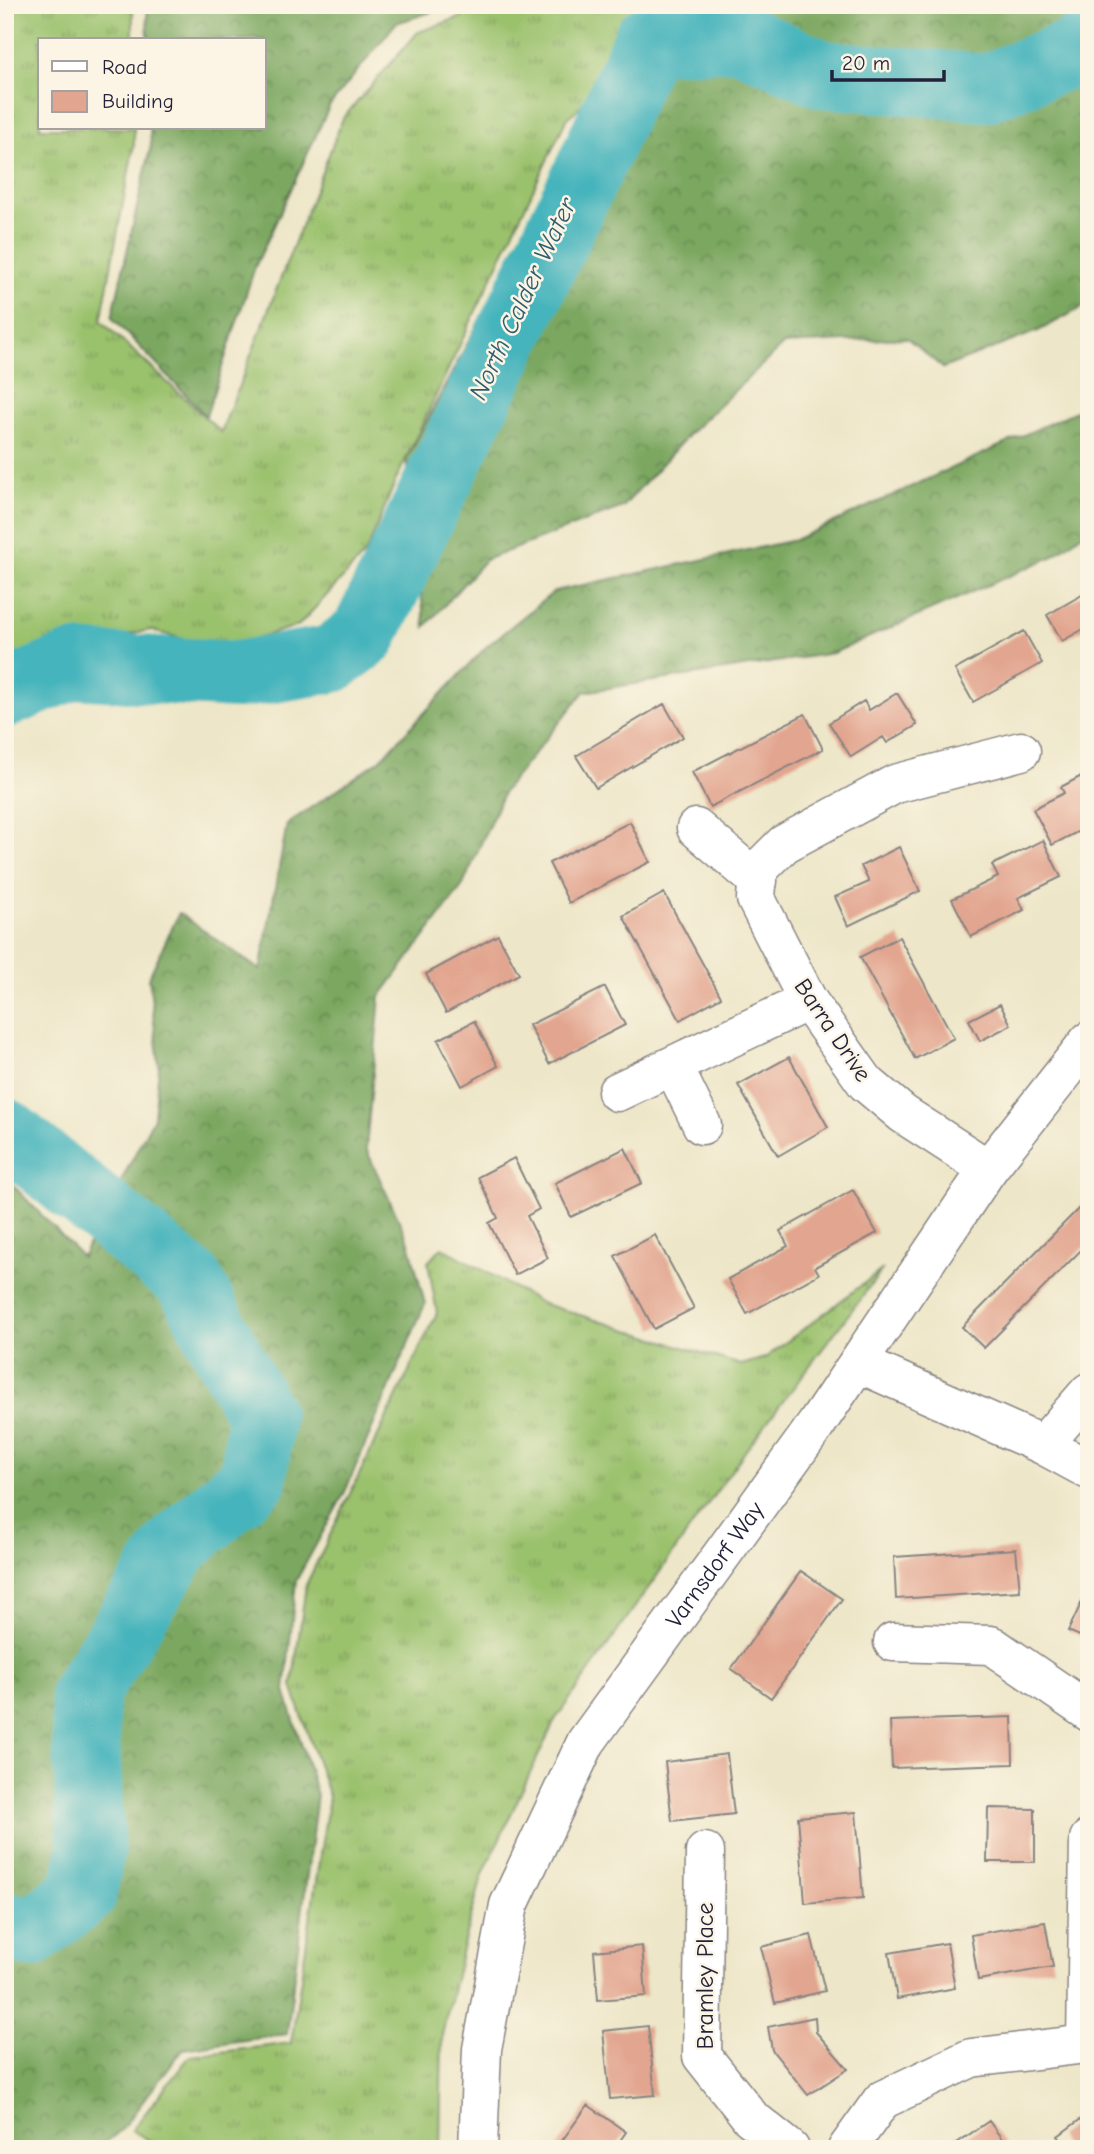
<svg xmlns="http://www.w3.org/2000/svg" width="1094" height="2154" font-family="'Comic Neue',sans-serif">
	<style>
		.grass { fill: url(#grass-tufts); stroke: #5e7254; stroke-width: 2 }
		.forest { fill: url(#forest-crowns); stroke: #4e644e; stroke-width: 2 }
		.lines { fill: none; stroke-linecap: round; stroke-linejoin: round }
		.stream { stroke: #44b4bc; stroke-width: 10 }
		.river { stroke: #44b4bc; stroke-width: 68 }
		.building { fill: #e2a58f }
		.minor-casing { stroke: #888482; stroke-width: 41 }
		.minor { stroke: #fff; stroke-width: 38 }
		.labels { text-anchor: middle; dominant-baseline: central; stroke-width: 5; stroke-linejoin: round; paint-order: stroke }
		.street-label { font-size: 24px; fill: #22223b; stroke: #fcf5e5 }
		.water-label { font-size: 26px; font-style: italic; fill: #305c6f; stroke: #fcf5e5 }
	</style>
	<defs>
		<pattern id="grass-tufts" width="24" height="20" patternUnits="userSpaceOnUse" patternTransform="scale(1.75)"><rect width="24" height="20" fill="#9ac16c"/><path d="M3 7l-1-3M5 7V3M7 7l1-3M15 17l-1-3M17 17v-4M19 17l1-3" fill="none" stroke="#7d9c5a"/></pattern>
		<pattern id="forest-crowns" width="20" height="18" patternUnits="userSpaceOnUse" patternTransform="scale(1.75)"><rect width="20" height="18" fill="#7ba760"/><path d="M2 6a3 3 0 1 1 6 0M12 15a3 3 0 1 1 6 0" fill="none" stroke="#648850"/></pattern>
	</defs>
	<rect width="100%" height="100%" fill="#fcf5e5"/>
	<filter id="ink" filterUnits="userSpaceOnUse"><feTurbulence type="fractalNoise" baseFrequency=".0143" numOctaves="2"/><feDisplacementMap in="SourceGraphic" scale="14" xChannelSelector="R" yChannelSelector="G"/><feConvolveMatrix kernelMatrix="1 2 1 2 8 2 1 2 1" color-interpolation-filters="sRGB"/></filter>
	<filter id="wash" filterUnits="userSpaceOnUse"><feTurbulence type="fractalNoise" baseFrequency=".00686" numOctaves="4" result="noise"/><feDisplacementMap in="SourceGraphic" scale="28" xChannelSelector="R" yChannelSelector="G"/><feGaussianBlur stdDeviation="1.57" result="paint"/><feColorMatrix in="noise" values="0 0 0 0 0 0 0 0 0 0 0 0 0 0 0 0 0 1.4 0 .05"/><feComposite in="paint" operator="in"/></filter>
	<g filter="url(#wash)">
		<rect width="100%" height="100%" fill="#ede6c8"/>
		<path class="grass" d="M 5,5 L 133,5 L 133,40 L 40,40 L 40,128 L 134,128 L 134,144 L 101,321 L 221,432 L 343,118 L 418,32 L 495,5 L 702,5 L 609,78 L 566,120 L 395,482 L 366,553 L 299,625 L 221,649 L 150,630 L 5,661 Z
			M 442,1247 L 541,1303 L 741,1365 L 765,1358 L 883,1269 L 746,1450 L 555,1720 L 483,1874 L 463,1945 L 442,2035 L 440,2149 L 162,2149 L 132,2130 L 190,2056 L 291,2043 L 329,1797 L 292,1686 L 306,1585 L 437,1313 L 428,1262 Z"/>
		<path class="forest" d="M 147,5 L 454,5 L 396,23 L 330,105 L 255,267 L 206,416 L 112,318 L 151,145 L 150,128 L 264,128 L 264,40 L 148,40 Z
			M 733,5 L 1089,5 L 1089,304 L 1038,331 L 943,368 L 907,338 L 784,344 L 689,434 L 623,507 L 485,560 L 425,627 L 406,460 L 590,111 Z
			M 1089,405 L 1089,529 L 1052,557 L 833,653 L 584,692 L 504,791 L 463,885 L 380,997 L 366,1149 L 409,1242 L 425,1304 L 344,1494 L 296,1581 L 285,1691 L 317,1795 L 287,2034 L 183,2049 L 121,2130 L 98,2149 L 5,2149 L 5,1177 L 82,1257 L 154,1117 L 159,1066 L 149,977 L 179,913 L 260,970 L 287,824 L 380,760 L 487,646 L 555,591 L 795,540 Z"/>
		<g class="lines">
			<path class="stream" d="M 5,675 L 17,689"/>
			<path class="river" d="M 5,694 L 75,665 L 237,675 L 332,659 L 364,635 L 590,167 L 647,40 L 739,37 L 822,74 L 986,88 L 1089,46
				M 5,1132 L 189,1281 L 261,1416 L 253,1479 L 177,1546 L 84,1694 L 91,1850 L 83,1893 L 30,1934 L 5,1924"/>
		</g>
		<g id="blocks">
			<path class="building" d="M 1089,591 L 1089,626 L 1062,641 L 1047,615 Z
				M 1024,631 L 1042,663 L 973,702 L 955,670 Z
				M 897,693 L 917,725 L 887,743 L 883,737 L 851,757 L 829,723 L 864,701 L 869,710 Z
				M 664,704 L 683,737 L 596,788 L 576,756 Z
				M 805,714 L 823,749 L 710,807 L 692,772 Z
				M 1089,772 L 1089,817 L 1085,819 L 1089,826 L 1052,845 L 1033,809 L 1064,793 L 1061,787 Z
				M 630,822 L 650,862 L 569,903 L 549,863 Z
				M 1043,840 L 1061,877 L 1018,898 L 1024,910 L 971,937 L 952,899 L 998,877 L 992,865 Z
				M 899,847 L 920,891 L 848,926 L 835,897 L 869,882 L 861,866 Z
				M 664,893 L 721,997 L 680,1020 L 623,916 Z
				M 498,935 L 519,974 L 446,1013 L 426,974 Z
				M 899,937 L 954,1038 L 915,1059 L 860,957 Z
				M 605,987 L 625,1025 L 549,1064 L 529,1025 Z
				M 1000,1004 L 1011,1025 L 980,1041 L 969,1020 Z
				M 474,1021 L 498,1066 L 462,1086 L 438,1040 Z
				M 789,1057 L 828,1127 L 778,1156 L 738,1085 Z
				M 625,1148 L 642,1183 L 571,1217 L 555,1183 Z
				M 514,1158 L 539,1209 L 527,1216 L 548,1258 L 515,1275 L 489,1223 L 498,1218 L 478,1177 Z
				M 853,1190 L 877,1233 L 815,1267 L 819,1274 L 747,1314 L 728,1279 L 788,1246 L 780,1231 Z
				M 1089,1198 L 1089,1242 L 984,1348 L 962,1327 Z
				M 655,1235 L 694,1308 L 654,1329 L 615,1256 Z
				M 1016,1549 L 1020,1591 L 896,1599 L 894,1557 Z
				M 801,1571 L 842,1599 L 771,1698 L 731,1669 Z
				M 1089,1587 L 1089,1640 L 1068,1631 Z
				M 1012,1717 L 1013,1764 L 892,1768 L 890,1721 Z
				M 727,1754 L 734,1814 L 672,1821 L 665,1762 Z
				M 988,1808 L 1035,1809 L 1035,1862 L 987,1862 Z
				M 856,1812 L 863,1898 L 805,1903 L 798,1817 Z
				M 1045,1922 L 1053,1967 L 978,1980 L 971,1935 Z
				M 811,1935 L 825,1991 L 775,2003 L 761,1947 Z
				M 947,1943 L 955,1988 L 897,1999 L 889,1953 Z
				M 642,1946 L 646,1996 L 598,2000 L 594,1951 Z
				M 815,2017 L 816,2032 L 848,2069 L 808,2095 L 772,2050 L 768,2027 Z
				M 648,2026 L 655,2095 L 610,2099 L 603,2031 Z
				M 588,2105 L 626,2132 L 614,2149 L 556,2149 Z
				M 1089,2113 L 1089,2149 L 1068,2149 L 1058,2136 Z
				M 989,2121 L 1009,2149 L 956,2149 L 954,2145 Z"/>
		</g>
	</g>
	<g filter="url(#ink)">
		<use href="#blocks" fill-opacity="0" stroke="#888482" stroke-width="2"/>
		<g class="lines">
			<defs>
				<g id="minor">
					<path d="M 696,828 L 758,881"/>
					<path d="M 673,1066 L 702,1125"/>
					<path d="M 617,1092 L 808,1001"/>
					<path d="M 988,1169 L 903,1114 L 866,1083 L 808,1001 L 756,899 L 758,870 L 784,844 L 895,784 L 1021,751"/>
					<path d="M 858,1363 L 1043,1445 L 1089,1470"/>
					<path d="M 1043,1445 L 1089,1392"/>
					<path d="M 893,1642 L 991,1645 L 1089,1712"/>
					<path d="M 705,1852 L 702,2056 L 751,2118 L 790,2149"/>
					<path d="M 1086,2044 L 1089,1839"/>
					<path id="s1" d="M 478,2149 L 482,2049 L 509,1905 L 586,1742 L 816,1425 L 988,1169 L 1089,1041"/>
					<path d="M 847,2149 L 882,2100 L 971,2058 L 1086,2044 L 1089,2045"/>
				</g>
			</defs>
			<use href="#minor" class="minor-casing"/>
			<use href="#minor" class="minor"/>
		</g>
	</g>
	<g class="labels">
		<g class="street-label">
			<text transform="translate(833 1030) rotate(56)">Barra Drive</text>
			<text stroke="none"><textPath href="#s1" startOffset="646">Varnsdorf Way</textPath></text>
			<text transform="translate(705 1976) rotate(-90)">Bramley Place</text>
		</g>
		<g class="water-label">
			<text transform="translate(523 299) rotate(-65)">North Calder Water</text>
		</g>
	</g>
	<rect width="1094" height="2154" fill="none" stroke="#fcf5e5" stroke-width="28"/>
	<rect x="38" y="38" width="228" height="91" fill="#fcf5e5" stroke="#a5a1a1" stroke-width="2"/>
	<rect x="52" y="61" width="35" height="10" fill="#ffffff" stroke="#a5a1a1" stroke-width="2"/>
	<text x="102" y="74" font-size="21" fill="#22223b">Road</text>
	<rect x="52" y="91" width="35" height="21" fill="#e2a58f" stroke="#a5a1a1" stroke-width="2"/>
	<text x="102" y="108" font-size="21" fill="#22223b">Building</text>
	<path d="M832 70v10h112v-10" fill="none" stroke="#22223b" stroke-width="3.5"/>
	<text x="842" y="70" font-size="21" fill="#22223b" stroke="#fcf5e5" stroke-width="5" paint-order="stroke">20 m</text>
</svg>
